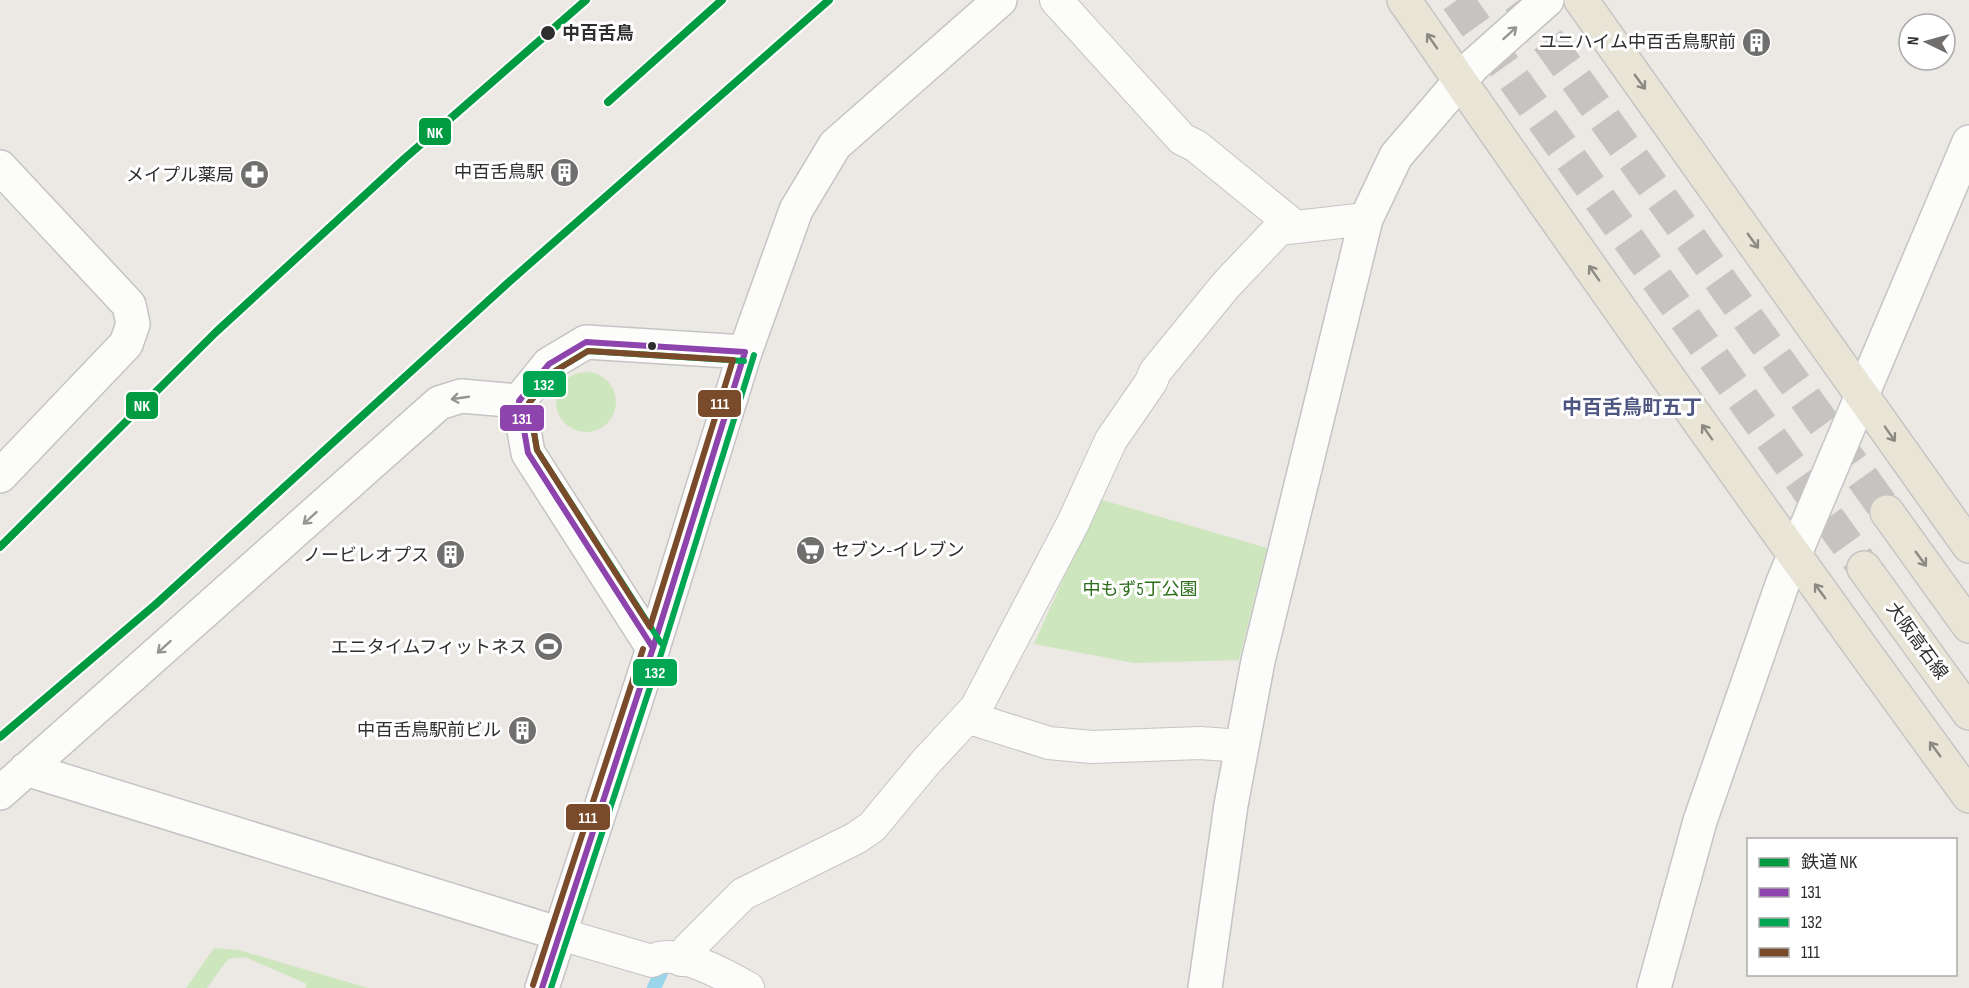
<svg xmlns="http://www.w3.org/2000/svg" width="1969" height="988" font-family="'Sofia Sans Condensed','Noto Sans JP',sans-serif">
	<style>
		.green { fill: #cee6be }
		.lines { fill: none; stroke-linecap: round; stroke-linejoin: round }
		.stream { stroke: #99d6ec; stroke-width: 14 }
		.primary-tunnel { stroke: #c6c3c0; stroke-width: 33; stroke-dasharray: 33 16; stroke-linecap: butt }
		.pedestrian-casing { stroke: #c5c4c5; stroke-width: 34 }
		.minor-casing { stroke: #c5c4c5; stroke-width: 36 }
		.tertiary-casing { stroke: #c5c4c5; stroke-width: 36 }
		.primary-casing { stroke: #c6c5c4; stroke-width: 36 }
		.pedestrian { stroke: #fcfcfb; stroke-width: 32 }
		.minor { stroke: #fcfcfb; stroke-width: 33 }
		.tertiary { stroke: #fcfcfb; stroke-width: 33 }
		.primary { stroke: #e8e4d6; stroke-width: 33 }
		.bus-1-casing { stroke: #fff; stroke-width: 10 }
		.bus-2-casing { stroke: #fff; stroke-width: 10 }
		.bus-3-casing { stroke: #fff; stroke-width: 10 }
		.bus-1 { stroke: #8e44ad; stroke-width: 6 }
		.bus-2 { stroke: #00a651; stroke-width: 6 }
		.bus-3 { stroke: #7a4b2a; stroke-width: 6 }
		.rail-1-casing { stroke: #fff; stroke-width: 12 }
		.rail-1 { stroke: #009a41; stroke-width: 8 }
		.oneway { stroke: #959594 }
		.oneway2 { stroke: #8b8982 }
		.stop-dot { fill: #2e2e2e; stroke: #fff; stroke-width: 2 }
		.labels { text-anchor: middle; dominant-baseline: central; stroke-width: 6; stroke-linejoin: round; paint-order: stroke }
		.stop-label { font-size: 18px; font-weight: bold; fill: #2e2e2e; stroke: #fff; text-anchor: start }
		.poi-label { font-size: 18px; fill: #2e2e2e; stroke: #fff; text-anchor: end }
		.park-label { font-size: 18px; fill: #2c6e1b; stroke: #fff }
		.street-label { font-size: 18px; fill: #2e2e2e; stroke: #fff }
		.neighbourhood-label { font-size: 20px; font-weight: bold; fill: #4d5680; stroke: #fff }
		.line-badge { stroke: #fff; stroke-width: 2 }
		.badge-label { font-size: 16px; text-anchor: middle; font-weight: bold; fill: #fff }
	</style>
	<rect width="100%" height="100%" fill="#ece8e4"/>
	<path class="green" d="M556 402a30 30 0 1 1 60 0a30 30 0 1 1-60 0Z
		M 1099,499 L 1267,548 L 1239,660 L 1134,663 L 1034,644 Z
		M 214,948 L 239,950 L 368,988 L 305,988 L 307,984 L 245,957 L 228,959 L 207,988 L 186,988 Z"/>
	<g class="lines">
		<path class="stream" d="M 654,988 L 664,966"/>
		<path class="primary-tunnel" d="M 1457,0 L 1864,568
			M 1519,0 L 1887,512"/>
		<defs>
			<path id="pedestrian" d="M 1056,0 L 1182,139 L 1196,146 L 1293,225
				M 970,718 L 1049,743 L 1092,747 L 1200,743 L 1242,746
				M 560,934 L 652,961 C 674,946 727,976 748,988
				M 681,960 L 689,948 L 743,894 L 856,838 L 872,827 L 925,763 L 976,708 L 1073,523 L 1111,440 L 1151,382 L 1155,372 L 1226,285 L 1279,229 L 1366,219"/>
			<path id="minor" d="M 0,167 L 129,305 L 133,324 L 126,344 L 0,476
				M 653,648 L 528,453 L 519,401 L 549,364 L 586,342 L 745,352
				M 26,769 L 560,934
				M 0,793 L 439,403 L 461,396 L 519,401
				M 1205,988 L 1231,805 L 1258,661 L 1366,219 L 1396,156 L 1473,66 L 1547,0
				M 1654,988 L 1700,821 L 1783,582 L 1969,142"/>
			<path id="tertiary" d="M 542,988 L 653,648 L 745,352 L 796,210 L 835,145 L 1000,0"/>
			<path id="primary" d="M 1404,0 C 1589,268 1777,533 1969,796
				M 1581,0 L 1969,546
				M 1887,512 L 1969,626
				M 1864,568 L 1969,713"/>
		</defs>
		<use href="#pedestrian" class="pedestrian-casing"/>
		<use href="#minor" class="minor-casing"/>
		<use href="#tertiary" class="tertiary-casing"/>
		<use href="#primary" class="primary-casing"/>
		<use href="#pedestrian" class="pedestrian"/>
		<use href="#minor" class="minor"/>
		<use href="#tertiary" class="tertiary"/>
		<use href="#primary" class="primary"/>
		<defs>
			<path id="bus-1" d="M 653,648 L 528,453 L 519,401 L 549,364 L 586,342 L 745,352
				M 542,988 L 653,648 L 745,352"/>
			<path id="bus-2" d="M 661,643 L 537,450 L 529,403 L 555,371 L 588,351 L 744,361
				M 551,988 L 662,651 L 754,355"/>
			<path id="bus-3" d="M 588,351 L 733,360 L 650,627 L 537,450 L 529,403 L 555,371 Z
				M 533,985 L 643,649"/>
		</defs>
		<use href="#bus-1" class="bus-1-casing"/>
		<use href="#bus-2" class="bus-2-casing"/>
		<use href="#bus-3" class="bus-3-casing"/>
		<use href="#bus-1" class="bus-1"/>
		<use href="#bus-2" class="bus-2"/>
		<use href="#bus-3" class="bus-3"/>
		<defs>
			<path id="rail-1" d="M 608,102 L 722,0
				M 0,547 L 216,332 L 404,159 L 586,0
				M 0,737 L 156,604 L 510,281 L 829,0"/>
		</defs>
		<use href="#rail-1" class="rail-1-casing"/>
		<use href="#rail-1" class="rail-1"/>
	</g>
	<defs><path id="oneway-shaft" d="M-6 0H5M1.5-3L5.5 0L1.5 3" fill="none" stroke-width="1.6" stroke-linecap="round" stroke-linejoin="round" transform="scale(1.5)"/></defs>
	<g class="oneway">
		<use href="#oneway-shaft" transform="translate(1510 33) rotate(-42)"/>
		<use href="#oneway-shaft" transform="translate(460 398) rotate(172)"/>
		<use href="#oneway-shaft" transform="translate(310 518) rotate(138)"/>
		<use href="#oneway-shaft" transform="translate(164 647) rotate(138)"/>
	</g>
	<g class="oneway2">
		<use href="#oneway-shaft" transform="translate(1432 41) rotate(-125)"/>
		<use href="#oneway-shaft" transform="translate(1640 82) rotate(54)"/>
		<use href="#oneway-shaft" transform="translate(1753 241) rotate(54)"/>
		<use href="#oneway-shaft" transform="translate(1594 273) rotate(-125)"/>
		<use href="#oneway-shaft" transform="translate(1707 432) rotate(-125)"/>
		<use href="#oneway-shaft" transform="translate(1890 434) rotate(55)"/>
		<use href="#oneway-shaft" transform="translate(1921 559) rotate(54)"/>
		<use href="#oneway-shaft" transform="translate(1820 591) rotate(-126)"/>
		<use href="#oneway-shaft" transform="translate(1935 749) rotate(-126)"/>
	</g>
	<defs>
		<symbol id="building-disc" viewBox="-11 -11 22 22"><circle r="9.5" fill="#706f6e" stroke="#fff"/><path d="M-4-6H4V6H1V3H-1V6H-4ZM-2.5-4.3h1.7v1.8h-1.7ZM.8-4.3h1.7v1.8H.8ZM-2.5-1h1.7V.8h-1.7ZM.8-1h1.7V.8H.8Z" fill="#fff"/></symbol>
		<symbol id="pharmacy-disc" viewBox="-11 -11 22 22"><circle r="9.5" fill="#706f6e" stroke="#fff"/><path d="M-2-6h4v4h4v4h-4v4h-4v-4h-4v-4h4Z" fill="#fff"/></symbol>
		<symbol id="supermarket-disc" viewBox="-11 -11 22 22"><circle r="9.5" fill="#706f6e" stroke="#fff"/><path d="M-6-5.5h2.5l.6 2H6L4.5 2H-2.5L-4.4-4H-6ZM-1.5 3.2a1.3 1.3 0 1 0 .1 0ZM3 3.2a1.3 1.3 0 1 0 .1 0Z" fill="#fff"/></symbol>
		<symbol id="stadium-disc" viewBox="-11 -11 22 22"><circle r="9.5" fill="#706f6e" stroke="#fff"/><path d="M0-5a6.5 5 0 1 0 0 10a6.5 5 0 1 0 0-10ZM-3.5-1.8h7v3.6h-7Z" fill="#fff"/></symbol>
	</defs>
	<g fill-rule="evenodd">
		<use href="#building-disc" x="1740" y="26" width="33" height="33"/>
		<use href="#building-disc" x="548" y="156" width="33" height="33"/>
		<use href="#pharmacy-disc" x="238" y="158" width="33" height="33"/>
		<use href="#supermarket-disc" x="794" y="534" width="33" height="33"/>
		<use href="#building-disc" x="434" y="538" width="33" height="33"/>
		<use href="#stadium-disc" x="532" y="630" width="33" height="33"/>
		<use href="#building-disc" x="506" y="714" width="33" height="33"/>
	</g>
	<g class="stop-dot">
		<circle cx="548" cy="33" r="8"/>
		<circle cx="652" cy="346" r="5"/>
	</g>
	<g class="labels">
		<g class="stop-label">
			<text x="562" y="33">中百舌鳥</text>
		</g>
		<g class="poi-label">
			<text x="1736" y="42">ユニハイム中百舌鳥駅前</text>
			<text x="544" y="172">中百舌鳥駅</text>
			<text x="234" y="175">メイプル薬局</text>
			<text x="832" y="550" text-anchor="start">セブン-イレブン</text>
			<text x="429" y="555">ノービレオプス</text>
			<text x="527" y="647">エニタイムフィットネス</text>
			<text x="501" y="730">中百舌鳥駅前ビル</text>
		</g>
		<g class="park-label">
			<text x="1140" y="589">中もず5丁公園</text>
		</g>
		<g class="street-label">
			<text transform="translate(1917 641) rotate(54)">大阪高石線</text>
		</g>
		<g class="neighbourhood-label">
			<text x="1632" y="408">中百舌鳥町五丁</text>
		</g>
	</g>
	<g class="line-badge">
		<rect x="418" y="117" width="34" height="29" rx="6" fill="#009a41"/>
		<rect x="522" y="370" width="45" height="28" rx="6" fill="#00a651"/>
		<rect x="697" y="389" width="45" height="29" rx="6" fill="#7a4b2a"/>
		<rect x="125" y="391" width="34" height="29" rx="6" fill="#009a41"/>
		<rect x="499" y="404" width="46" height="28" rx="6" fill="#8e44ad"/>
		<rect x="632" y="658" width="46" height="29" rx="6" fill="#00a651"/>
		<rect x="565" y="803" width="46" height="28" rx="6" fill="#7a4b2a"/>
	</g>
	<g class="badge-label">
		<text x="435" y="138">NK</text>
		<text x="544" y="390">132</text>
		<text x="720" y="409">111</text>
		<text x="142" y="411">NK</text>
		<text x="522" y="424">131</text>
		<text x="655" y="678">132</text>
		<text x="588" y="823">111</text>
	</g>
	<rect x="1747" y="838" width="210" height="138" fill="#ffffff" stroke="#ababab" stroke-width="1.5"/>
	<rect x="1759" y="858" width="30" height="9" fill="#009a41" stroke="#ababab" stroke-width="1.5"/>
	<text x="1801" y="868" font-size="18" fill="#2e2e2e">鉄道 NK</text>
	<rect x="1759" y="888" width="30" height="9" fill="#8e44ad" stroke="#ababab" stroke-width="1.5"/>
	<text x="1801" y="898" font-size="18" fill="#2e2e2e">131</text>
	<rect x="1759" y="918" width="30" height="9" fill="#00a651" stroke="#ababab" stroke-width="1.5"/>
	<text x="1801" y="928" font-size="18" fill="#2e2e2e">132</text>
	<rect x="1759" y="948" width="30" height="9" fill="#7a4b2a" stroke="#ababab" stroke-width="1.5"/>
	<text x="1801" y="958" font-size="18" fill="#2e2e2e">111</text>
	<g transform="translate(1927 42) rotate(275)"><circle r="28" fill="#ffffff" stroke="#ababab" stroke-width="1.5"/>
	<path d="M0-4.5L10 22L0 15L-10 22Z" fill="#706f6e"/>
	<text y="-9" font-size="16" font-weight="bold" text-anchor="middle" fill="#2e2e2e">N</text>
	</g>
</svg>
